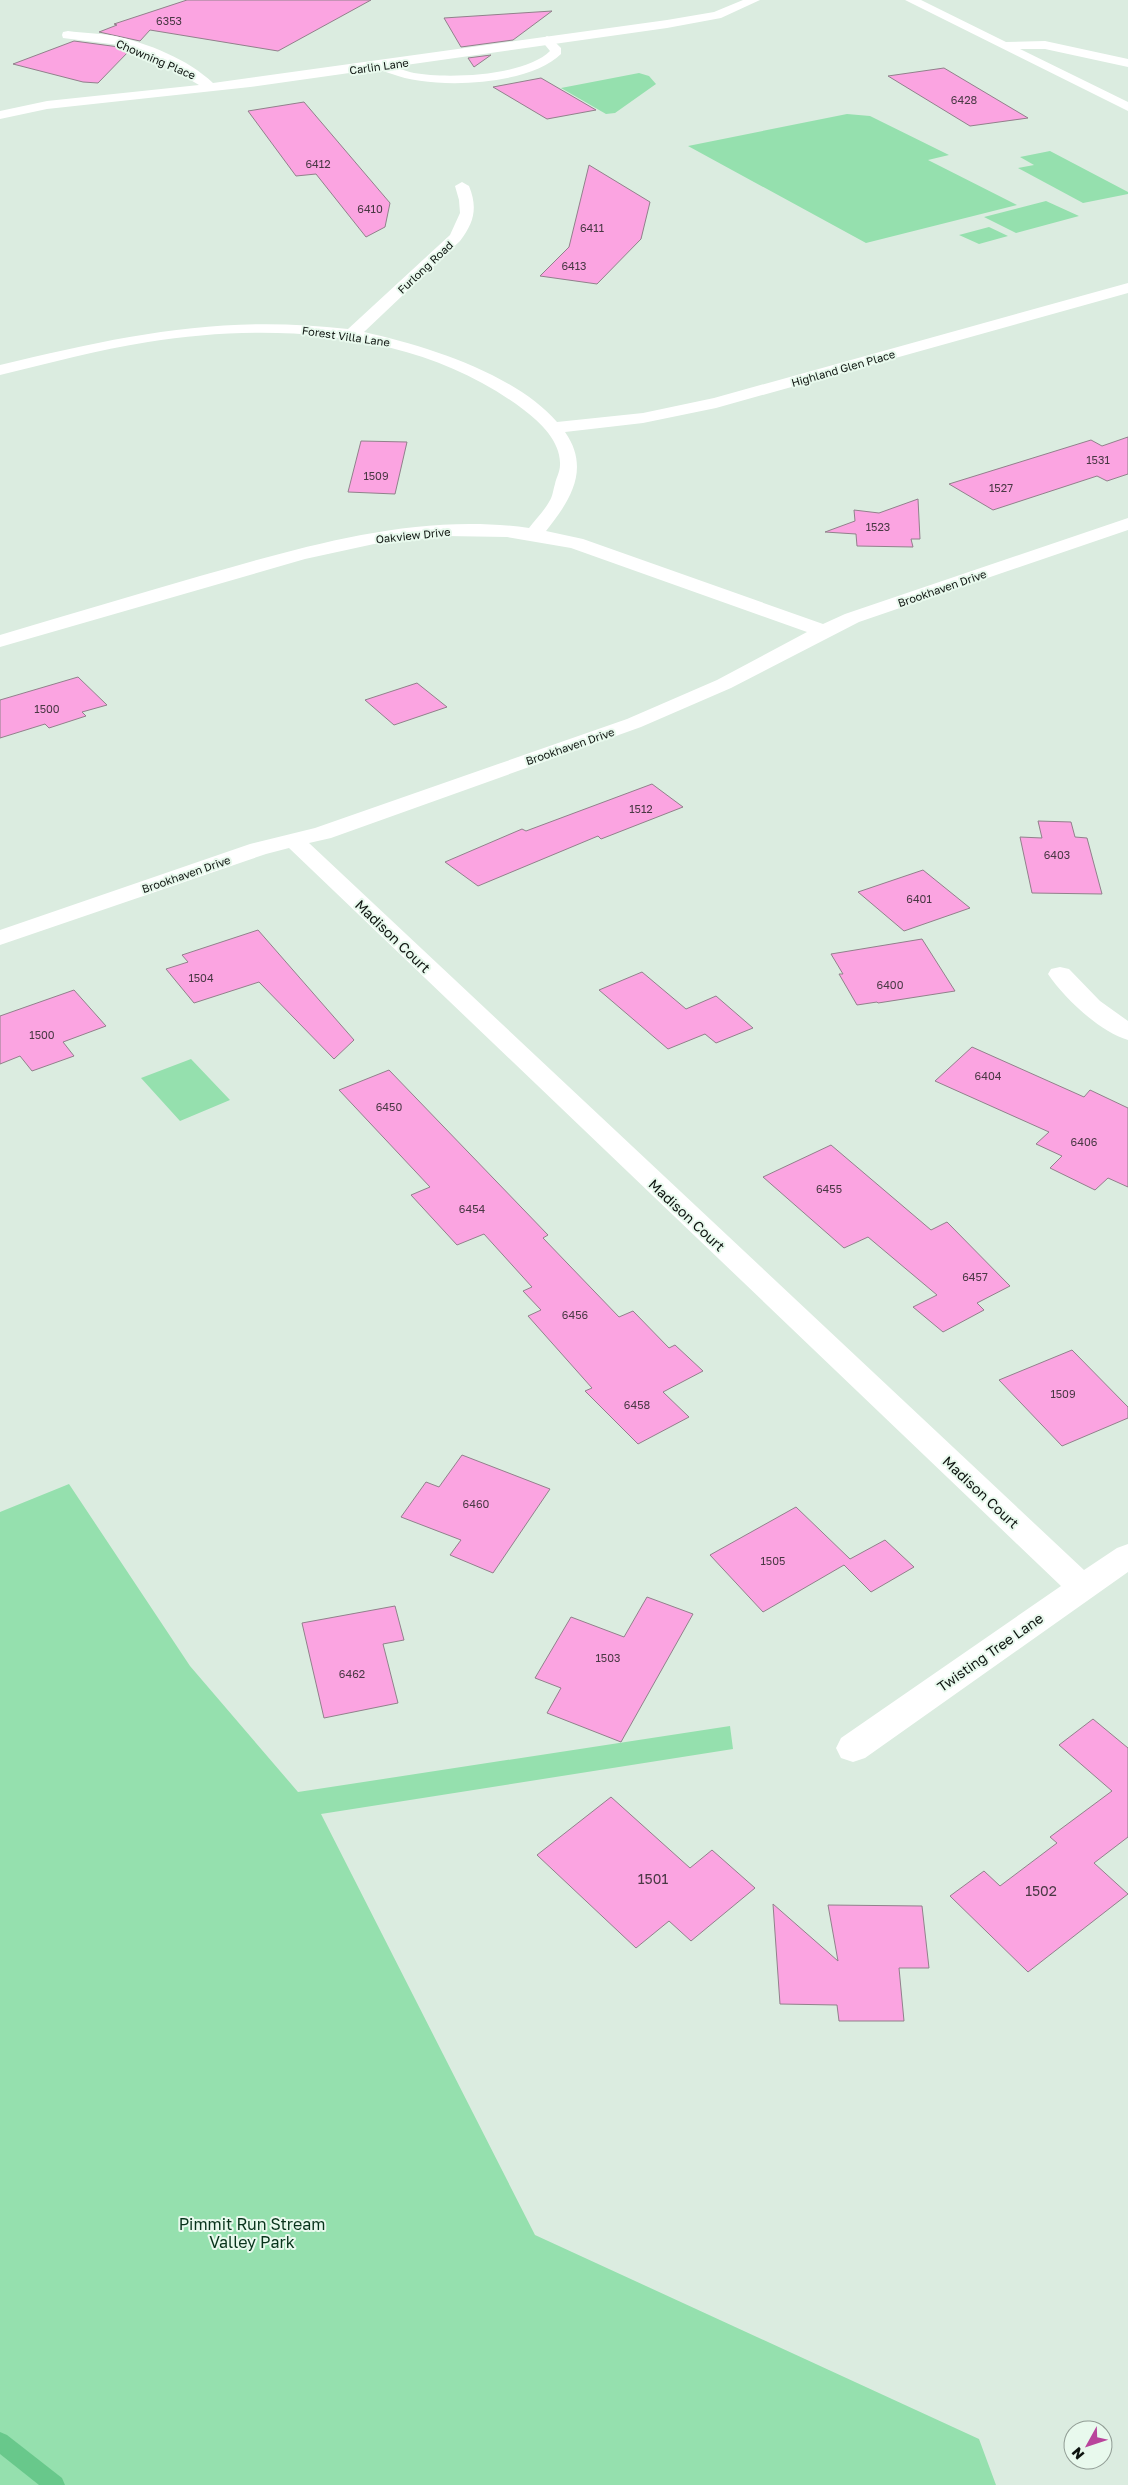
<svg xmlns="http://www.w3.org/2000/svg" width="1128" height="2485" font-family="'Golos Text',sans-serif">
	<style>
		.green { fill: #95e0ae }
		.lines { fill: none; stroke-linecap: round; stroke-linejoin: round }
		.stream { fill: #68c88b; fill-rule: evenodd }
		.building { fill: #fba4e1; stroke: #91818b }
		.lane { fill: #fff; fill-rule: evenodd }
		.street { fill: #fff; fill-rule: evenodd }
		.labels { text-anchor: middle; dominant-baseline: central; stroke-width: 4; stroke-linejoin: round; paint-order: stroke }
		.number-label { font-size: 11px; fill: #493844 }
		.far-street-label { font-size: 11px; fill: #0e1410; stroke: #e8f9ed }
		.street-label { font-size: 14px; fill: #0e1410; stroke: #e8f9ed }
		.near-number-label { font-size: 14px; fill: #493844 }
		.near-park-label { font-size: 16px; fill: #08331b; stroke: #e8f9ed }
	</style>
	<rect width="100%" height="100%" fill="#dbece0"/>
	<path class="green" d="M 639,73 L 649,76 L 656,84 L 615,113 L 606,114 L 561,88 Z
		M 847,114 L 870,116 L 949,155 L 928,160 L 1017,205 L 866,243 L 688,146 Z
		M 1050,151 L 1128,192 L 1128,194 L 1083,203 L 1018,168 L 1034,165 L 1020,157 Z
		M 1046,201 L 1079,216 L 1016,233 L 984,217 Z
		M 989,227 L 1008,236 L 979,244 L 959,235 Z
		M 191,1059 L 230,1100 L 180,1121 L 141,1078 Z
		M 69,1484 L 190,1666 L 298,1792 L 730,1726 L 733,1749 L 321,1814 L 535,2235 L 979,2439 L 996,2485 L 0,2485 L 0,1512 Z"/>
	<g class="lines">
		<path class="stream" d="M 0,2432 L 7,2435 L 62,2478 L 65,2485 L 39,2485 L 0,2454 Z"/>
	</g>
	<path class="building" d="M 187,0 L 371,0 L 278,51 L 150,30 L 140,41 L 99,32 L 117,25 L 114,24 Z
		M 552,11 L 513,40 L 461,47 L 444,18 Z
		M 74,41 L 119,47 L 129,51 L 98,83 L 83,82 L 13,64 Z
		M 491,55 L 474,67 L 468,58 Z
		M 944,68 L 1028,118 L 970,126 L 888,76 Z
		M 541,78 L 596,110 L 547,119 L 493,87 Z
		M 304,102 L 390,203 L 385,227 L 366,237 L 316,174 L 296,176 L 248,111 Z
		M 589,165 L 650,202 L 641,239 L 597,284 L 540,276 L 569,247 Z
		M 1128,437 L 1128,474 L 1107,481 L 1097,476 L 993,510 L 949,484 L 1091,440 L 1102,446 Z
		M 361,441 L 407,442 L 395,494 L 348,492 Z
		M 918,499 L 920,539 L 911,539 L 913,547 L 857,546 L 856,534 L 825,532 L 855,521 L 854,510 L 879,513 Z
		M 78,677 L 107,705 L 82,712 L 86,716 L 49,728 L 45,724 L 0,738 L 0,700 Z
		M 417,683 L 447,707 L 394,725 L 365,700 Z
		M 652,784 L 683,807 L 601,839 L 598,836 L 478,886 L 445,862 L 522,829 L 526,831 Z
		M 1038,821 L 1071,822 L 1075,837 L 1087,838 L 1102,894 L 1032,893 L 1020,837 L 1042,838 Z
		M 923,870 L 970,908 L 904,931 L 858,892 Z
		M 258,930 L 354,1040 L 334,1059 L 259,982 L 194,1003 L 166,969 L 188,962 L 182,955 Z
		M 922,939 L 955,991 L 878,1003 L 877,1002 L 857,1005 L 839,974 L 843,974 L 831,954 Z
		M 642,972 L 686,1009 L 716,996 L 753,1028 L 716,1043 L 705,1034 L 668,1049 L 599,990 Z
		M 74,990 L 106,1026 L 63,1042 L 74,1056 L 32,1071 L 20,1056 L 0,1064 L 0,1016 Z
		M 972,1047 L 1084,1097 L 1090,1090 L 1128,1108 L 1128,1187 L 1108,1178 L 1095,1190 L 1050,1168 L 1062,1156 L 1036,1144 L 1049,1132 L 935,1081 Z
		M 389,1070 L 548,1235 L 543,1238 L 619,1317 L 633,1311 L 669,1348 L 675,1345 L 703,1371 L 663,1392 L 689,1417 L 638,1444 L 585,1391 L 592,1388 L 528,1316 L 541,1310 L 523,1291 L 532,1287 L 484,1234 L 457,1245 L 411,1195 L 430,1187 L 339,1090 Z
		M 831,1145 L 931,1230 L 947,1222 L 1010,1286 L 977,1303 L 984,1310 L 943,1332 L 913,1307 L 937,1295 L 868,1237 L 844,1248 L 763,1177 Z
		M 1072,1350 L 1128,1407 L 1128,1418 L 1062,1446 L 999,1380 Z
		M 462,1455 L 550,1489 L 493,1573 L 450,1555 L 461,1540 L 401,1517 L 426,1482 L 439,1487 Z
		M 796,1507 L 850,1559 L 885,1540 L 914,1567 L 871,1592 L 844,1565 L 763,1612 L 710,1555 Z
		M 647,1597 L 693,1614 L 621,1742 L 547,1713 L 561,1688 L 535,1678 L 571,1617 L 624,1637 Z
		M 395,1606 L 404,1640 L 383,1644 L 398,1703 L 324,1718 L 302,1623 Z
		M 1093,1719 L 1128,1748 L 1128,1837 L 1094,1863 L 1128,1894 L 1028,1972 L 950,1896 L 984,1871 L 1000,1886 L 1057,1843 L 1050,1837 L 1112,1791 L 1059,1745 Z
		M 611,1797 L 690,1868 L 712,1850 L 755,1888 L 691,1941 L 669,1921 L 636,1948 L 537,1855 Z
		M 773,1904 L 838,1961 L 828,1905 L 922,1906 L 929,1968 L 899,1968 L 904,2021 L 839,2021 L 837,2005 L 780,2004 Z"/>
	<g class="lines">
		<path class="lane" d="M 547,36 L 551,38 L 561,48 L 561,54 C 529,86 433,90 392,74 C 386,72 379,70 375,66 L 381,62 C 392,65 403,71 414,73 C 448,79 525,76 550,51 L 541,40 Z"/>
		<path class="street" d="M 743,0 L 760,0 L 721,18 L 667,28 L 250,87 L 47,109 L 0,119 L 0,111 L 47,101 L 199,85 L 160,62 L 119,45 L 63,38 L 62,35 L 63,32 L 68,31 C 83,33 99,33 115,36 C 147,43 188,59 213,83 L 667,20 L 714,12 Z
			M 905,0 L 921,0 L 1006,42 L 1045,41 L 1128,59 L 1128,67 L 1045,49 L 1020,49 L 1128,102 L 1128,111 Z
			M 462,182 L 469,186 C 478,208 474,223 460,241 L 364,332 C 426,346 514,373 557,422 L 643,413 L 714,398 L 1128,283 L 1128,293 L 716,408 L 643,423 L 565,432 C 591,469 570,501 546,531 L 583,539 L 823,624 L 845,614 L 1128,518 L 1128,530 L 859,622 L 731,688 L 641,727 L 331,838 L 309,843 L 1084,1570 L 1117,1548 L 1128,1544 L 1128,1572 L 865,1758 L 853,1762 L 841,1758 L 836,1748 L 841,1738 L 1061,1586 L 289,848 L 266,854 L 0,945 L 0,930 L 250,844 L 315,828 L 627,719 L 717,680 L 807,632 L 571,548 L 507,537 L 446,536 L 374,544 L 305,559 L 0,647 L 0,635 C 67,615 134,595 200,576 C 306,546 418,512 529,528 C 535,520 544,511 549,502 C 553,496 553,490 555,484 C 556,478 560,472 560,465 C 561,442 541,423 524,410 C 419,330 273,322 148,342 C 98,350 49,363 0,375 L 0,365 C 122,336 220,314 348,329 L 450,235 L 460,213 L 459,200 L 455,186 Z
			M 1060,967 L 1069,969 L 1100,1001 L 1128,1021 L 1128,1040 C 1100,1032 1064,998 1048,974 L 1051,969 Z"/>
	</g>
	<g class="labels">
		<g class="number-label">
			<text x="169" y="20">6353</text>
			<text x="964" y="99">6428</text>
			<text x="318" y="163">6412</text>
			<text x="370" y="208">6410</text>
			<text x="592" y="227">6411</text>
			<text x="574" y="265">6413</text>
			<text x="1098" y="459">1531</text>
			<text x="376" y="475">1509</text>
			<text x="1001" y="487">1527</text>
			<text x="878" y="526">1523</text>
			<text x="47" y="708">1500</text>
			<text x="641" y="808">1512</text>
			<text x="1057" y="854">6403</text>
			<text x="919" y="898">6401</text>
			<text x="201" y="977">1504</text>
			<text x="890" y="984">6400</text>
			<text x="42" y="1034">1500</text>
			<text x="988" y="1075">6404</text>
			<text x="389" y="1106">6450</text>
			<text x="1084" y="1141">6406</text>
			<text x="829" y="1188">6455</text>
			<text x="472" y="1208">6454</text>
			<text x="975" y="1276">6457</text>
			<text x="575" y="1314">6456</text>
			<text x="1063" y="1393">1509</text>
			<text x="637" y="1404">6458</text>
			<text x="476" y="1503">6460</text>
			<text x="773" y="1560">1505</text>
			<text x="608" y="1657">1503</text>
			<text x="352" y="1673">6462</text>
		</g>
		<g class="far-street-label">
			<text transform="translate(156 59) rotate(23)">Chowning Place</text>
			<text transform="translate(379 66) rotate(-8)">Carlin Lane</text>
			<text transform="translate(425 267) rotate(-43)">Furlong Road</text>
			<text transform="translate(346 336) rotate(8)">Forest Villa Lane</text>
			<text transform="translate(843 368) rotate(-16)">Highland Glen Place</text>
			<text transform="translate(413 535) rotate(-6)">Oakview Drive</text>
			<text transform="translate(942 588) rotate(-19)">Brookhaven Drive</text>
			<text transform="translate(570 746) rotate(-19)">Brookhaven Drive</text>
			<text transform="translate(186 874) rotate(-19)">Brookhaven Drive</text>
		</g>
		<g class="street-label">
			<text transform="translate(393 936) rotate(44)">Madison Court</text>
			<text transform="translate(687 1215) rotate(43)">Madison Court</text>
			<text transform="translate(981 1492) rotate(43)">Madison Court</text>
			<text transform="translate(990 1652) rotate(-35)">Twisting Tree Lane</text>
		</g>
		<g class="near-number-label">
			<text x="653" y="1878">1501</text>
			<text x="1041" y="1890">1502</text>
		</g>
		<g class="near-park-label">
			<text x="252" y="2224">Pimmit Run Stream<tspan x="252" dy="18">Valley Park</tspan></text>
		</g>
	</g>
	<g transform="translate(1088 2445) rotate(230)"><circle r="24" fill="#e8f9ed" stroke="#919d95"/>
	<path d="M0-4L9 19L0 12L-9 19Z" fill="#b9449c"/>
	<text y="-8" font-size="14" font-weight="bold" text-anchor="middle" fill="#0e1410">N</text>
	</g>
</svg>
